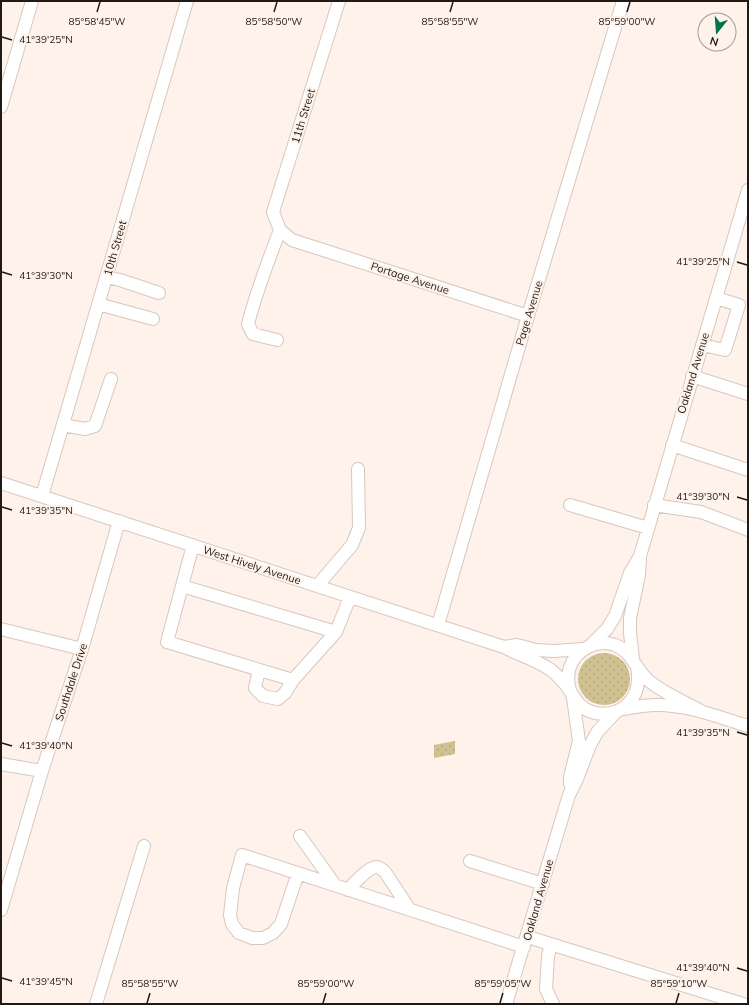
<svg xmlns="http://www.w3.org/2000/svg" width="749" height="1005" font-family="Mulish,sans-serif">
	<style>
		.grass { fill: url(#grass-dots) }
		.lines { fill: none; stroke-linecap: round; stroke-linejoin: round }
		.minor-casing { stroke: #d6c7bf; stroke-width: 14 }
		.minor { stroke: #fff; stroke-width: 12 }
		.ticks { fill: none; stroke: #201a17; stroke-width: 1.5 }
		.labels { text-anchor: middle; dominant-baseline: central; stroke-width: 4; stroke-linejoin: round; paint-order: stroke }
		.street-label { font-size: 11px; fill: #201a17; stroke: #fef2eb }
		.ticks-label { font-size: 10px; text-anchor: middle; fill: #201a17; stroke: #fef2eb; stroke-width: 4; stroke-linejoin: round; paint-order: stroke }
	</style>
	<defs>
		<pattern id="grass-dots" width="8" height="8" patternUnits="userSpaceOnUse"><rect width="8" height="8" fill="#cfc290"/><path d="M2 2h.1M6 6h.1" fill="none" stroke="#b1a67b" stroke-width="1.8" stroke-linecap="round"/></pattern>
	</defs>
	<rect width="100%" height="100%" fill="#fef2eb"/>
	<path class="grass" d="M578 679a26 26 0 1 1 52 0a26 26 0 1 1-52 0Z
		M 455,741 L 455,754 L 434,758 L 434,745 Z"/>
	<g class="lines">
		<defs>
			<path id="minor" d="M 339,1 L 273,212 L 280,230 L 292,240 L 528,316
				M 1,107 L 32,1
				M 106,277 L 120,280 L 159,293
				M 98,304 L 153,319
				M 277,340 L 253,334 L 248,324 C 256,292 268,261 280,230
				M 702,345 L 725,350 L 739,305 L 716,298
				M 692,376 L 748,394
				M 63,425 L 85,429 L 95,426 L 111,379
				M 672,445 L 748,470
				M 1,483 L 504,647 C 519,655 537,660 551,670 C 558,676 565,683 570,691 C 573,696 576,701 580,705 C 593,717 613,716 626,706 C 638,695 640,682 637,667
				M 42,496 L 187,1
				M 570,505 L 648,528
				M 654,505 L 701,512 L 748,530
				M 193,545 L 167,642 L 293,680 L 336,632 L 350,597
				M 182,586 L 336,632
				M 317,586 L 352,545 L 359,528 L 358,469
				M 438,625 L 528,316 L 623,1
				M 1,629 L 82,649
				M 590,646 L 607,629 L 615,616 L 630,573 L 640,556 L 748,190
				M 504,647 L 517,645 L 536,650 L 554,651 L 583,649
				M 633,659 L 630,633 L 630,618 L 639,575 L 640,559
				M 259,670 L 255,688 L 263,696 L 278,699 L 285,693 L 293,680
				M 570,691 C 568,683 567,675 570,667 C 576,650 597,638 615,645 C 632,651 635,669 648,680 C 663,693 683,701 701,711
				M 623,709 C 634,707 645,705 657,705 C 689,705 718,717 748,726
				M 1,764 L 42,771
				M 570,784 L 570,777 L 579,741 L 573,698
				M 300,836 L 335,885
				M 470,861 L 543,884
				M 298,873 L 281,924 L 273,933 L 263,938 L 252,938 L 239,933 L 232,924 L 230,915 L 233,888 L 242,855 L 524,947
				M 348,890 C 353,884 369,867 376,867 C 380,867 382,870 385,872 L 410,910
				M 1,910 L 42,771 L 82,649 L 119,521
				M 528,937 L 743,1004
				M 551,944 L 548,956 L 546,989 L 553,1004
				M 96,1004 L 144,846
				M 506,1004 L 569,795 L 577,779 L 590,745 L 598,731 L 616,712"/>
		</defs>
		<use href="#minor" class="minor-casing"/>
		<use href="#minor" class="minor"/>
	</g>
	<path class="ticks" d="M 97,12 L 100,2M 274,12 L 277,2M 450,12 L 453,2M 627,12 L 630,2M 2,37 L 12,40M 737,262 L 747,265M 2,272 L 12,275M 737,497 L 747,500M 2,507 L 12,510M 737,732 L 747,735M 2,743 L 12,746M 737,968 L 747,971M 2,978 L 12,981M 147,1003 L 150,993M 323,1003 L 326,993M 500,1003 L 503,993M 676,1003 L 679,993"/>
	<g class="labels">
		<g class="street-label">
			<text transform="translate(303 116) rotate(-73)">11th Street</text>
			<text transform="translate(115 248) rotate(-74)">10th Street</text>
			<text transform="translate(410 278) rotate(18)">Portage Avenue</text>
			<text transform="translate(529 313) rotate(-73)">Page Avenue</text>
			<text transform="translate(693 373) rotate(-73)">Oakland Avenue</text>
			<text transform="translate(252 565) rotate(18)">West Hively Avenue</text>
			<text transform="translate(71 682) rotate(-72)">Southdale Drive</text>
			<text transform="translate(538 900) rotate(-74)">Oakland Avenue</text>
		</g>
	</g>
	<g class="ticks-label">
		<text x="97" y="25">85°58'45"W</text>
		<text x="274" y="25">85°58'50"W</text>
		<text x="450" y="25">85°58'55"W</text>
		<text x="627" y="25">85°59'00"W</text>
		<text x="46" y="43">41°39'25"N</text>
		<text x="703" y="265">41°39'25"N</text>
		<text x="46" y="279">41°39'30"N</text>
		<text x="703" y="500">41°39'30"N</text>
		<text x="46" y="514">41°39'35"N</text>
		<text x="703" y="736">41°39'35"N</text>
		<text x="46" y="749">41°39'40"N</text>
		<text x="703" y="971">41°39'40"N</text>
		<text x="46" y="985">41°39'45"N</text>
		<text x="150" y="987">85°58'55"W</text>
		<text x="326" y="987">85°59'00"W</text>
		<text x="503" y="987">85°59'05"W</text>
		<text x="679" y="987">85°59'10"W</text>
	</g>
	<rect width="749" height="1005" fill="none" stroke="#201a17" stroke-width="4"/>
	<g transform="translate(717 32) rotate(197)"><circle r="19" fill="#fef2eb" stroke="#a59c96"/>
	<path d="M0-3L7 15L0 10L-7 15Z" fill="#04724a"/>
	<text y="-6" font-size="11" font-weight="bold" text-anchor="middle" fill="#201a17">N</text>
	</g>
</svg>
